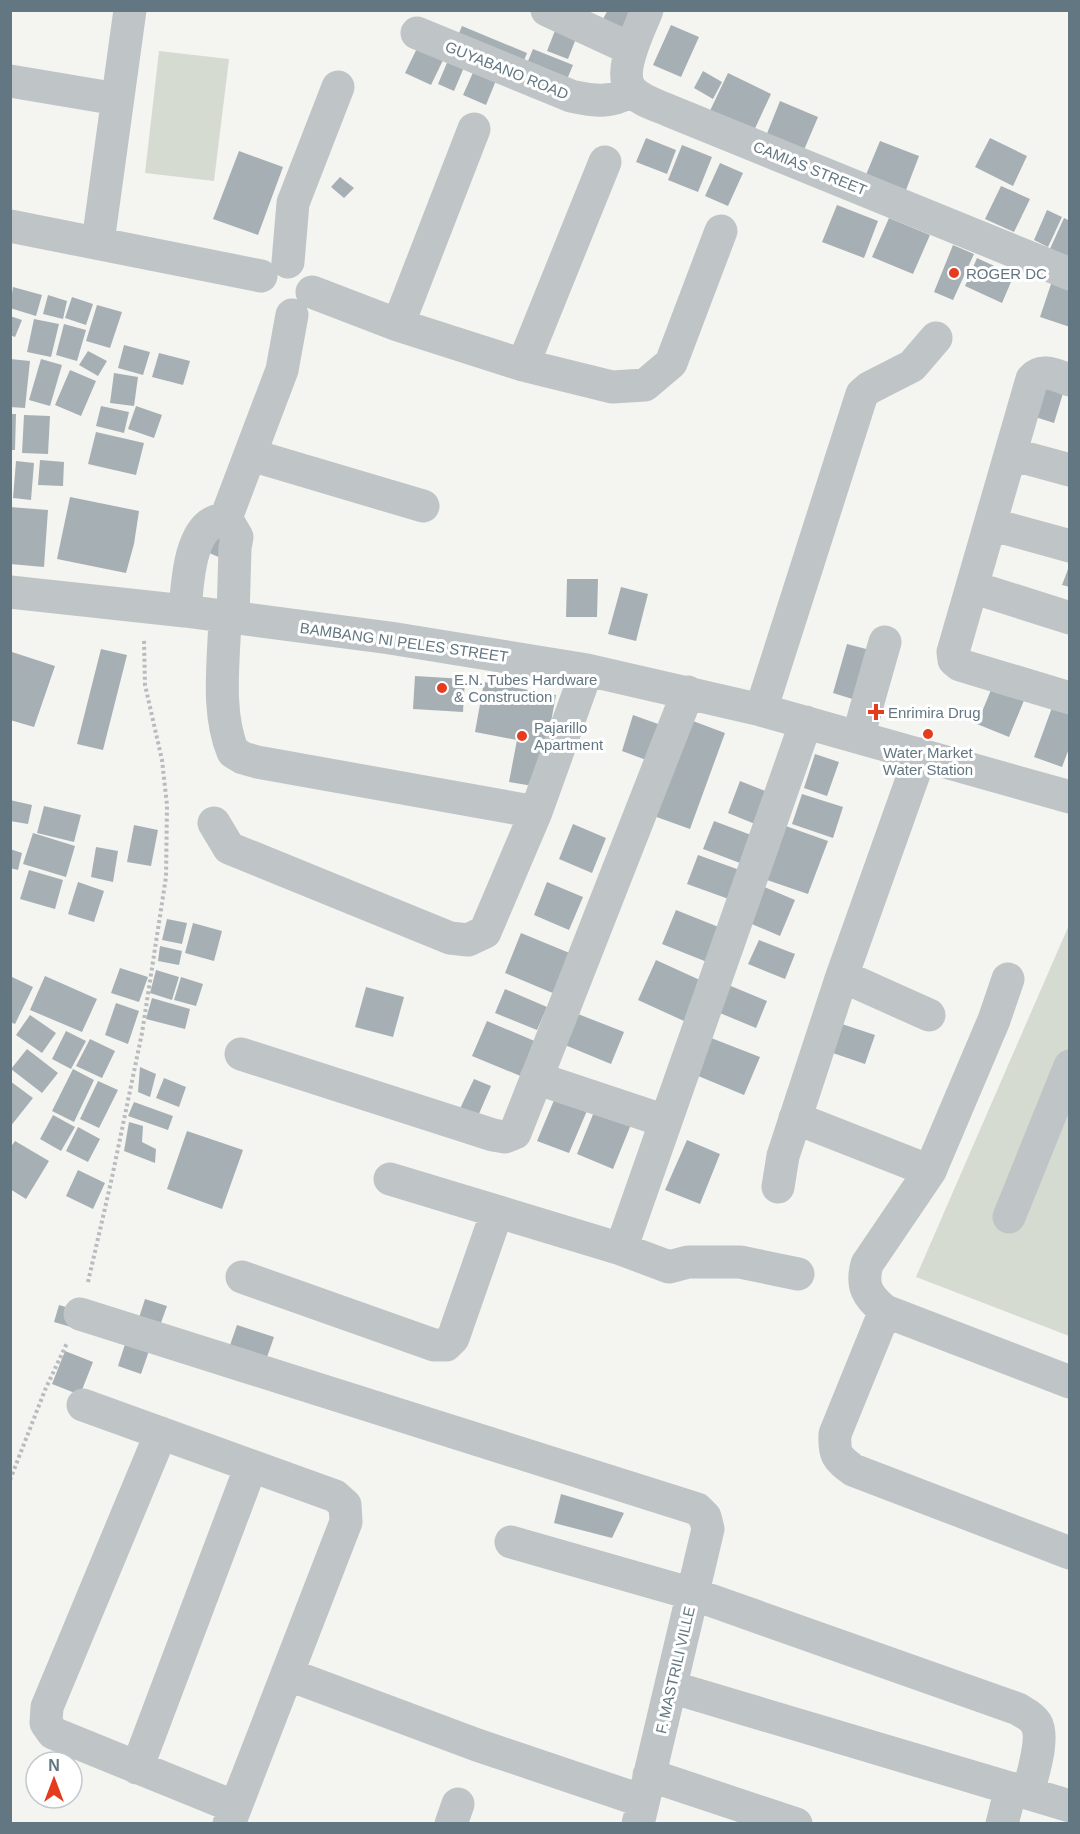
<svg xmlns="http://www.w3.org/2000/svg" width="1080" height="1834" font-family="Helvetica,sans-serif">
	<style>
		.green { fill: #d6dbd1 }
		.building { fill: #a6b0b4 }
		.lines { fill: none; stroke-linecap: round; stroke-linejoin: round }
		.path { stroke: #b9bcbe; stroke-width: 4; stroke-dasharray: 3 3; stroke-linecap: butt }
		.minor { stroke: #bfc4c6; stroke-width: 33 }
		.poi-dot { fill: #e53b1f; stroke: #fff; stroke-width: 2 }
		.labels { text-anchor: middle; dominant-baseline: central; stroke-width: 6; stroke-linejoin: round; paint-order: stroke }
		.street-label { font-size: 15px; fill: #637782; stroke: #fff }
		.poi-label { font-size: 15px; fill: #637782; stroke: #fff; text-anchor: start }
	</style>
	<rect width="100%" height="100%" fill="#f4f4f0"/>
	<path class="green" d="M 159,51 L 229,59 L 214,181 L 145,173 Z
		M 1069,925 L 1069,1336 L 916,1277 Z"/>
	<path class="building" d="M 608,10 L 624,10 L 636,17 L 625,37 L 600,24 Z
		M 671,25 L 699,37 L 681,77 L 653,65 Z
		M 462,26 L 527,53 L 519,73 L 454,45 Z
		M 556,28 L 577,36 L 568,59 L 547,51 Z
		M 420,42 L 446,54 L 431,85 L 405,73 Z
		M 533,49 L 573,65 L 563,89 L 523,73 Z
		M 449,58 L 465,65 L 454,91 L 438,84 Z
		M 475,68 L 497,78 L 486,105 L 463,95 Z
		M 703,71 L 722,82 L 713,99 L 694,88 Z
		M 728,73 L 771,94 L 751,137 L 707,117 Z
		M 780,101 L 818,117 L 801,157 L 764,141 Z
		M 646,138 L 676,150 L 667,174 L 636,162 Z
		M 990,138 L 1027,156 L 1013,186 L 975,167 Z
		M 880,141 L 919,156 L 903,198 L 863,182 Z
		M 682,145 L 712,157 L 698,192 L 668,180 Z
		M 239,151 L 283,167 L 258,235 L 213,219 Z
		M 720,163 L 743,173 L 728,206 L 705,196 Z
		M 340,177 L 354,188 L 344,198 L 331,187 Z
		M 1001,186 L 1030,199 L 1014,232 L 985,219 Z
		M 837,205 L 878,221 L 864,258 L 822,242 Z
		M 1047,210 L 1062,217 L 1048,247 L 1034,240 Z
		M 889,218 L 930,235 L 913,274 L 872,257 Z
		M 1064,218 L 1070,221 L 1070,261 L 1049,251 Z
		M 953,245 L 974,254 L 953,300 L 934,292 Z
		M 977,258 L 1014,275 L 1002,303 L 965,286 Z
		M 1052,281 L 1070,286 L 1070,327 L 1040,317 Z
		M 13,287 L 42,295 L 36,316 L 10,308 Z
		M 48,295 L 67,301 L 63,319 L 43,314 Z
		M 72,297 L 93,304 L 86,325 L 65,318 Z
		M 97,305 L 122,312 L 110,348 L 86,341 Z
		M 10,316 L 22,320 L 15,337 L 10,335 Z
		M 34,319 L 59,324 L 51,357 L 27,352 Z
		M 64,324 L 86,330 L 77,361 L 56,355 Z
		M 124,345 L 150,352 L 143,375 L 118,368 Z
		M 88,351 L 107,361 L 98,376 L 79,365 Z
		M 159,353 L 190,361 L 183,385 L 152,377 Z
		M 10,359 L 30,361 L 25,408 L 10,407 Z
		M 41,359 L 62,365 L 50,406 L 29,400 Z
		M 70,370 L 96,381 L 81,416 L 55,405 Z
		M 114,373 L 138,377 L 134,406 L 110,403 Z
		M 1039,382 L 1064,390 L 1054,423 L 1029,415 Z
		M 101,406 L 129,412 L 124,433 L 96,426 Z
		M 136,406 L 162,415 L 154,438 L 128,429 Z
		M 10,414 L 16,414 L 15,450 L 10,450 Z
		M 24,415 L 50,416 L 48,454 L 22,453 Z
		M 96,432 L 144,443 L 136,475 L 88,464 Z
		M 40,460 L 64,462 L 63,486 L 38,485 Z
		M 16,461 L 34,463 L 31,500 L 13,498 Z
		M 70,497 L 139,511 L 134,544 L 126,573 L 57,559 Z
		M 10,507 L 48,510 L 44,567 L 10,564 Z
		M 211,529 L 230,536 L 221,558 L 202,550 Z
		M 1070,564 L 1070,587 L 1062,585 Z
		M 567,579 L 598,579 L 597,617 L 566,617 Z
		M 621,587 L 648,594 L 636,641 L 608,634 Z
		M 847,644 L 874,651 L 859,701 L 833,693 Z
		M 101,649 L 127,655 L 103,750 L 77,744 Z
		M 12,652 L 55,666 L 34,727 L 10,720 Z
		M 415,676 L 465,679 L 463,712 L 413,709 Z
		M 484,682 L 556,695 L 539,787 L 509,782 L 517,740 L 475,732 Z
		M 993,685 L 1025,698 L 1009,737 L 977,724 Z
		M 1054,702 L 1070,708 L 1070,746 L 1062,767 L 1034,757 Z
		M 633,715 L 661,725 L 649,761 L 622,751 Z
		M 685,718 L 725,733 L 690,829 L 651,815 Z
		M 815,754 L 839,762 L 827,796 L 804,788 Z
		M 740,781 L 768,792 L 755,824 L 728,813 Z
		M 802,794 L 843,807 L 833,838 L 792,824 Z
		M 10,800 L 32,805 L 28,824 L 10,821 Z
		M 44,806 L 81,815 L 74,842 L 37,833 Z
		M 714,821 L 759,838 L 748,866 L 703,849 Z
		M 573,824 L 606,838 L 592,873 L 559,859 Z
		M 134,825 L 158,830 L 151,866 L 127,862 Z
		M 783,825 L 828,841 L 808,894 L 764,879 Z
		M 33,833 L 75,846 L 66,877 L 23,864 Z
		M 96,847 L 118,851 L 113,882 L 91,877 Z
		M 10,849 L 22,853 L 18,870 L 10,868 Z
		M 698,855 L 748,873 L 737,902 L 687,884 Z
		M 29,870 L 63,880 L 55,909 L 20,899 Z
		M 78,882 L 104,891 L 94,922 L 68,914 Z
		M 547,882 L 583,897 L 569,930 L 534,915 Z
		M 762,886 L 795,900 L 780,936 L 747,922 Z
		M 676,910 L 721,928 L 707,962 L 662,944 Z
		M 167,919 L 187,923 L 182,944 L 162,940 Z
		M 193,923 L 222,931 L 214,961 L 185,953 Z
		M 521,933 L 572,954 L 555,994 L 505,973 Z
		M 759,940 L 795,954 L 785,979 L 748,964 Z
		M 160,946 L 182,951 L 179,965 L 158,961 Z
		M 656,960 L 702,981 L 684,1021 L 638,1000 Z
		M 120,968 L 148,977 L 139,1002 L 111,993 Z
		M 156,970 L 179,977 L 172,1000 L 150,993 Z
		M 10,976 L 33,987 L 15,1024 L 10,1022 Z
		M 45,976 L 97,999 L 82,1032 L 30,1010 Z
		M 181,977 L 203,984 L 196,1006 L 174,1000 Z
		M 726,984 L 767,1001 L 756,1028 L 715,1011 Z
		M 366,987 L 404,997 L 393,1037 L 355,1027 Z
		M 505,989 L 547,1007 L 537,1030 L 495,1013 Z
		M 152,998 L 190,1009 L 185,1029 L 146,1019 Z
		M 116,1003 L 139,1011 L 128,1044 L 105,1035 Z
		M 578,1014 L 624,1032 L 611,1064 L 565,1045 Z
		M 30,1015 L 56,1033 L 42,1053 L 16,1035 Z
		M 487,1021 L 537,1042 L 523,1077 L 472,1056 Z
		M 833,1021 L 875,1035 L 865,1064 L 824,1050 Z
		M 66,1031 L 86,1041 L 71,1069 L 52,1059 Z
		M 706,1036 L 760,1057 L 744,1095 L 691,1073 Z
		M 90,1039 L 115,1051 L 102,1078 L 76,1066 Z
		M 27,1049 L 58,1073 L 42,1093 L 11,1069 Z
		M 140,1067 L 156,1074 L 150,1097 L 138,1092 Z
		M 73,1069 L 94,1080 L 74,1122 L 52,1111 Z
		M 164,1078 L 186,1087 L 179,1107 L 156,1098 Z
		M 474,1079 L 491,1086 L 475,1123 L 457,1115 Z
		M 10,1081 L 33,1098 L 10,1127 Z
		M 98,1081 L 118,1090 L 99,1128 L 80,1119 Z
		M 557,1093 L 589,1106 L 569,1153 L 537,1141 Z
		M 134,1102 L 173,1116 L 168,1130 L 128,1116 Z
		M 596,1107 L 632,1122 L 613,1169 L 577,1154 Z
		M 53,1115 L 75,1127 L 61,1151 L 40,1139 Z
		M 129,1122 L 143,1126 L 142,1142 L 156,1149 L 155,1163 L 124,1151 Z
		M 78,1127 L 100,1139 L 88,1162 L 66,1151 Z
		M 187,1131 L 243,1150 L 222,1209 L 167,1189 Z
		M 687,1140 L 720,1154 L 700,1204 L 665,1190 Z
		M 15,1141 L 49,1161 L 26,1199 L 10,1189 L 10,1148 Z
		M 78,1170 L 105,1183 L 93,1209 L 66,1196 Z
		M 145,1299 L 167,1306 L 158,1331 L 137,1324 Z
		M 59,1305 L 76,1310 L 71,1327 L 54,1322 Z
		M 237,1325 L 274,1337 L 265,1363 L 228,1351 Z
		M 126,1341 L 150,1348 L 141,1374 L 118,1366 Z
		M 65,1351 L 93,1362 L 80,1395 L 52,1384 Z
		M 561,1494 L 624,1513 L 612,1538 L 554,1523 Z"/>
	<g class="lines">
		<path class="path" d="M 88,1282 L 111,1182 L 142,1033 L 166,877 L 167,805 L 162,760 L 145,685 L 144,640
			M 10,1480 L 45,1390 L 67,1343"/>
		<path class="minor" d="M 547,10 L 631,49
			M 647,10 C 640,29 616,73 632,91 C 641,101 659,106 670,111 L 1070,274
			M 417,33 L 571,96 C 595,101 609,104 632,91
			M 10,81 L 117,99
			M 10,226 L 261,276
			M 98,242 L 130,10
			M 288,262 L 293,203 L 338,87
			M 312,292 L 398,325 L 523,365 L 612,387 L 645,385 L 671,363 L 721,231
			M 398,325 L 474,129
			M 523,365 L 605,162
			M 1070,380 C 1057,376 1042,367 1032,379 L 953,652 L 954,660 L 960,665 L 1070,698
			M 1011,454 L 1070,470
			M 251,455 L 423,506
			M 226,518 L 237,537 L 235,548 L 233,618
			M 990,524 L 1070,546
			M 972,587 L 1070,618
			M 10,592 L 185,611 L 390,638 L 587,670 L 761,710 L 1070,797
			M 185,611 C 187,587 189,541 209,525 C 213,521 221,520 226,518 L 282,370 L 292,315
			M 225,617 C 224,661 216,711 233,752 L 243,758 L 257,762 L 536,812
			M 761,710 L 862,394 L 869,388 L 912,366 L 936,338
			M 858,737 L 885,642
			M 214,823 L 229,848 L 450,938 L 468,940 L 485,932 L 536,812 L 587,670
			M 842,976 L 929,1015
			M 1008,979 L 994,1020 L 930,1171 L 867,1264 C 861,1286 867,1296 885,1311 L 1070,1382
			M 241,1054 L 493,1135 L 505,1137 L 515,1133 L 688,692
			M 536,1078 L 665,1121
			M 795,1118 L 930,1171
			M 390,1179 L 621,1249 L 669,1267 L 688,1262 L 740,1262 L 798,1274
			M 778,1187 L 783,1156 L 842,976 L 921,754
			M 1009,1217 L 1070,1066
			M 621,1249 L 806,722
			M 242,1277 L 434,1345 L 446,1345 L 453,1338 L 497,1212
			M 885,1311 L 835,1434 C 834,1455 837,1458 853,1470 L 1070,1553
			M 80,1314 L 697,1509 L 705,1517 L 708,1529 L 638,1824
			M 83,1405 L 335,1496 L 345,1505 L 346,1522 L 229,1824
			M 161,1433 L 47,1707 L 46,1723 L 53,1733 L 235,1807
			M 511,1542 L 693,1594 L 1018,1709 C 1024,1713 1032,1716 1036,1723 C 1045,1738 1032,1776 1028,1793
			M 287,1674 L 477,1745 L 643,1801
			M 671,1687 L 1070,1806
			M 137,1768 L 251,1466
			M 649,1775 L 796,1824
			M 451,1824 L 458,1804
			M 1002,1824 L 1011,1788"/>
	</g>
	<g class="poi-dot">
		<circle cx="954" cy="273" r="6"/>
		<circle cx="442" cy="688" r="6"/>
		<path d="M873 703h6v6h6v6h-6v6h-6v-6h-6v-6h6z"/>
		<circle cx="928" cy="734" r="6"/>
		<circle cx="522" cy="736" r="6"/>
	</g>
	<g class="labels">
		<g class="street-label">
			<text transform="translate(507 70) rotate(22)">GUYABANO ROAD</text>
			<text transform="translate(810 168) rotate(22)">CAMIAS STREET</text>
			<text transform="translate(404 642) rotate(8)">BAMBANG NI PELES STREET</text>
			<text transform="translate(675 1670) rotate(-77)">F. MASTRILI VILLE</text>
		</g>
		<g class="poi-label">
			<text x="966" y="273">ROGER DC</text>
			<text x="454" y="679">E.N. Tubes Hardware<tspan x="454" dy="17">&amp; Construction</tspan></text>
			<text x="888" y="712">Enrimira Drug</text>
			<text x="534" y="727">Pajarillo<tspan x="534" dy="17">Apartment</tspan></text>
			<text x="928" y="752" text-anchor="middle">Water Market<tspan x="928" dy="17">Water Station</tspan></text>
		</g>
	</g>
	<rect width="1080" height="1834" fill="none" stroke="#637782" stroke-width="24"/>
	<g transform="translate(54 1780)"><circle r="28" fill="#ffffff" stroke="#c1c9cd" stroke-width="1.5"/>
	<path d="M0-4.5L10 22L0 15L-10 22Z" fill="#e53b1f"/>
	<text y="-9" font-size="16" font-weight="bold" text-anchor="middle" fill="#637782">N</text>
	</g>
</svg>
